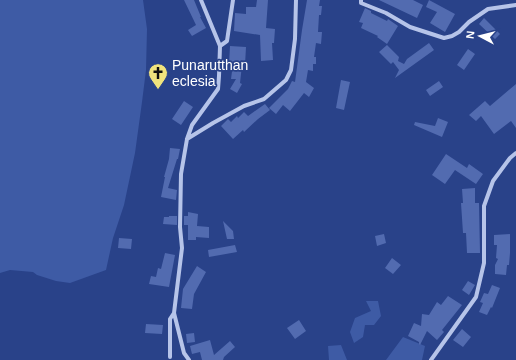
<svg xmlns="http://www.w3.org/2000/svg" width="516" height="360" font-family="Helvetica,sans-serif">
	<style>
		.green { fill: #3e5ba5 }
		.building { fill: #526bb0 }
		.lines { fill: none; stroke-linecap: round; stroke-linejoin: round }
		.street { stroke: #b6c4e9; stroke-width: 4 }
		.labels { text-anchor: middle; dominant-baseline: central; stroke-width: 3.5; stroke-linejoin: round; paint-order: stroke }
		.poi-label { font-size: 14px; fill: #fff; stroke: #294289; text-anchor: start }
	</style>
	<rect width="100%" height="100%" fill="#294289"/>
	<path class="green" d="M 0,0 L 143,0 L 147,29 L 146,70 L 142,102 L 135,153 L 124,205 L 113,238 L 106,270 L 70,283 L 56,281 L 37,275 L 33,272 L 10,270 L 0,273 Z
		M 366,301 L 378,301 L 381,316 L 374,325 L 365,325 L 363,337 L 354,343 L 350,332 L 355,318 L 371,311 Z
		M 403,337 L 425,346 L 422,360 L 386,360 Z
		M 341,345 L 347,360 L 329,360 L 328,346 Z"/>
	<path class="building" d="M 184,0 L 194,0 L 201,17 L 200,17 L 206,28 L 192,36 L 188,30 L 196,25 Z
		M 257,0 L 268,0 L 266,28 L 275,29 L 274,43 L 272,43 L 273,60 L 261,61 L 260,35 L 234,31 L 235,13 L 246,14 L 246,7 L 256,7 Z
		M 307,0 L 320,0 L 319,6 L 322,6 L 321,15 L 319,15 L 318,32 L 322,32 L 321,44 L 316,43 L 314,57 L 316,57 L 316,64 L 313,64 L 313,71 L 308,70 L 306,82 L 314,88 L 309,97 L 304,93 L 290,111 L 283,105 L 276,114 L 269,108 L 288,89 L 292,81 L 295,82 L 302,30 Z
		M 379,0 L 413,0 L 423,5 L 417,18 Z
		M 429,0 L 455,14 L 445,32 L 430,23 L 437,12 L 426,7 Z
		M 365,8 L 371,11 L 371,13 L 387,21 L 388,19 L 398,26 L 387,44 L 377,37 L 378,36 L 361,28 L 363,23 L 359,22 Z
		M 484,18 L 500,34 L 495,39 L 479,24 Z
		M 429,43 L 434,50 L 395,78 L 399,70 L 393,62 L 391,64 L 379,52 L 387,45 L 399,57 L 398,61 L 404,64 L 407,59 Z
		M 230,46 L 246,47 L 245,65 L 242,65 L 240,83 L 242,84 L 237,93 L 230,89 L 236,79 L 231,79 L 233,64 L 229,64 Z
		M 468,49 L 475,54 L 464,70 L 457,65 Z
		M 341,80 L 350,82 L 344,110 L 336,108 Z
		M 439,81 L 443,87 L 430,96 L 426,90 Z
		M 516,84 L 516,128 L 511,121 L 494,134 L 481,116 L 476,121 L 469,115 L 485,101 L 490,106 Z
		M 184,101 L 193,107 L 181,125 L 172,119 Z
		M 265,104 L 270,110 L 258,119 L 244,132 L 243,130 L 233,139 L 221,126 L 228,119 L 231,122 L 237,116 L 238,118 L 244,112 L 248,116 Z
		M 438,118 L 448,122 L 442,137 L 414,125 L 415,122 L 435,126 Z
		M 170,148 L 180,149 L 178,159 L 177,159 L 168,188 L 177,190 L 176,200 L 161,197 L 165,177 L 164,177 L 169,159 Z
		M 446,154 L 467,168 L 469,164 L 483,174 L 476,184 L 455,170 L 445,184 L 432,175 Z
		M 475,188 L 475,203 L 479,203 L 480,253 L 467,253 L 466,233 L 463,233 L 461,203 L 463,203 L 462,189 Z
		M 188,212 L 198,214 L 197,226 L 209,227 L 209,238 L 196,237 L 196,240 L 188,240 L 188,225 L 184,225 L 184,216 L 188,216 Z
		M 169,216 L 177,216 L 177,225 L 163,224 L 164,217 L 169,217 Z
		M 223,221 L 233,231 L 234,239 L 227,239 Z
		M 384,234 L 386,243 L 377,246 L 375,236 Z
		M 510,234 L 510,253 L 509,265 L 507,265 L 506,275 L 495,274 L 495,265 L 498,259 L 496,258 L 497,245 L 494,245 L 494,235 Z
		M 119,238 L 132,239 L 131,249 L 118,248 Z
		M 235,245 L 237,252 L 209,257 L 208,250 Z
		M 165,253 L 175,255 L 169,287 L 149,284 L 151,276 L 156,277 L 158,268 L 161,269 Z
		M 392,258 L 401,265 L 393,274 L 385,268 Z
		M 197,266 L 206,272 L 194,294 L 192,309 L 181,308 L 183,289 Z
		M 468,281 L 475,285 L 469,295 L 462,290 Z
		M 492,285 L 500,288 L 492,308 L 491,307 L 487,315 L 479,312 L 483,303 L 480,302 L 484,293 L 488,294 Z
		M 448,296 L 462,305 L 442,330 L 444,332 L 437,340 L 427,331 L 420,345 L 419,344 L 419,342 L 408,336 L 414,323 L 421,326 L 422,314 L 429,315 L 437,302 L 441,305 Z
		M 299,320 L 306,331 L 295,339 L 287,328 Z
		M 146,324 L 163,325 L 162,334 L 145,333 Z
		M 462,329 L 471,337 L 463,347 L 453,340 Z
		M 194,333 L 195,342 L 187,343 L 186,334 Z
		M 210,340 L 214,355 L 230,341 L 235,347 L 224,357 L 223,360 L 202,360 L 200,352 L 192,354 L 190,346 Z"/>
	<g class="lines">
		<path class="street" d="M 361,0 L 361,3 L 386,13 L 410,27 L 444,38 L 452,36 L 459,32 L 469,22 L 488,9 L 516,5
			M 220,46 L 227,41 L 233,0
			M 187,139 L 213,123 L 244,106 L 264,99 L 286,80 L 291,70 L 295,39 L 296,0
			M 170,357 L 170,319 L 174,313
			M 189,360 L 184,353 L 174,313 L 182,248 L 180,227 L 181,174 L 187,139 L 192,125 L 218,89 L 219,76 L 220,46 L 201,0
			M 431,360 L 476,297 L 484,263 L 484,206 L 493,181 L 510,158 L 516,153"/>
	</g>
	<defs>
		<symbol id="church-pin" viewBox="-11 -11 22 30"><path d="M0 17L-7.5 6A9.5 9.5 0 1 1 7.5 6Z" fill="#f0e37d" stroke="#294289"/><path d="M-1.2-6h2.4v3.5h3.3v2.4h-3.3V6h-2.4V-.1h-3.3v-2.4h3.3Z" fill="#111"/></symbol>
	</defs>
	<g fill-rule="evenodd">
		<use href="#church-pin" x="147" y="62" width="22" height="30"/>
	</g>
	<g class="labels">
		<g class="poi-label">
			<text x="172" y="65">Punarutthan<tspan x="172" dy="16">eclesia</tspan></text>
		</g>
	</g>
	<g transform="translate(480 36) rotate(277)" stroke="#294289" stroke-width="3" paint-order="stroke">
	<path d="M0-3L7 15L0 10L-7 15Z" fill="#ffffff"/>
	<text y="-6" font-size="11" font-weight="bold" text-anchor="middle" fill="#ffffff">N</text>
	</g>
</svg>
